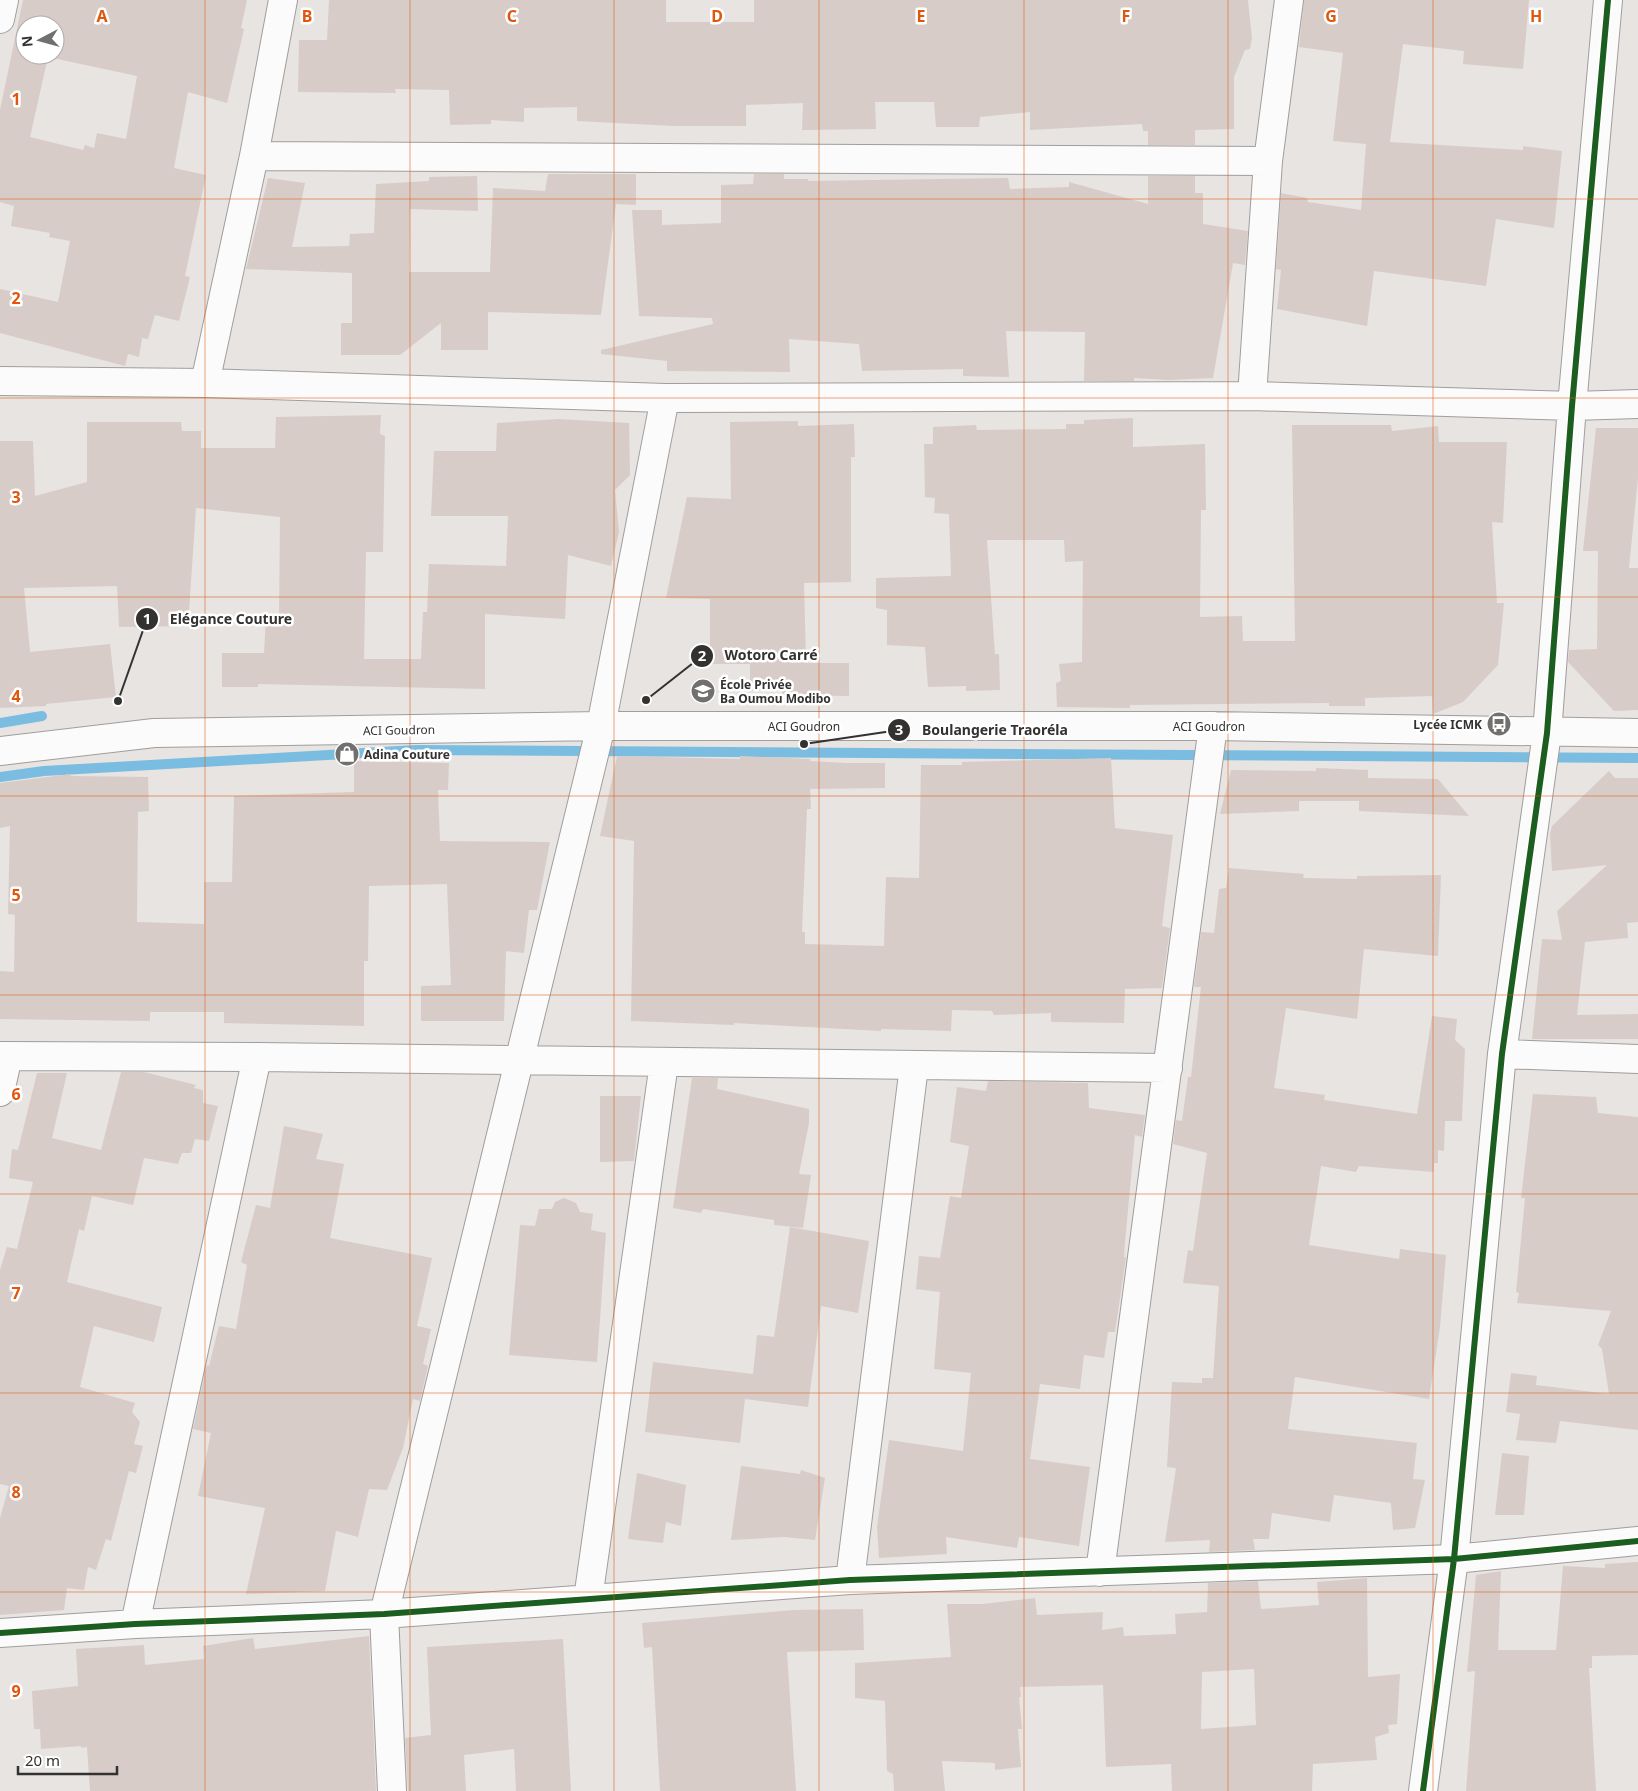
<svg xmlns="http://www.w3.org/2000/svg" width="1638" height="1791" font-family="'Noto Sans',sans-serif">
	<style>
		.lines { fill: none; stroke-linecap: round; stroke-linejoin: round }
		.stream { stroke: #7abde0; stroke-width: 10 }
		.building { fill: #d8ccc8; fill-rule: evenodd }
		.minor-casing { stroke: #a09e9d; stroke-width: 30 }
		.minor { stroke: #fbfbfb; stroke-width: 28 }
		.cycleway-casing { stroke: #fff; stroke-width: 9 }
		.cycleway { stroke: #1b5e20; stroke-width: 6 }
		.grid { fill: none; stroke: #df570e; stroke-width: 1; stroke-opacity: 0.55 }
		.labels { text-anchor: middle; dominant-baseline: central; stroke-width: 5; stroke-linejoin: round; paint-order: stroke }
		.poi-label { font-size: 12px; font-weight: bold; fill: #333231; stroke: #fff; text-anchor: start }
		.street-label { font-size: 12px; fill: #333231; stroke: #fff }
		.grid-label { font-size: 16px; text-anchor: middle; font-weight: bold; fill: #df570e; stroke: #fff; stroke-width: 5; stroke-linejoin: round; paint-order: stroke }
		.leader { fill: none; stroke: #333231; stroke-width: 2 }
		.callout-dot { fill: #333231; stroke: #fff; stroke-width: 2 }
		.mark-label { font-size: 15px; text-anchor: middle; font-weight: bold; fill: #fff }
		.callout-label { font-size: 14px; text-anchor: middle; font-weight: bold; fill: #333231; stroke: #fff; stroke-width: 5; stroke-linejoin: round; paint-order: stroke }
	</style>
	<rect width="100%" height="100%" fill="#e7e4e2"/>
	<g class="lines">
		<path class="stream" d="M 0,723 L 42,716
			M 0,777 L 44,771 L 416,750 L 1638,758"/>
	</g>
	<path class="building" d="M 23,0 L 247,0 L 241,28 L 244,29 L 227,103 L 188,92 L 174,168 L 206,175 L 185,276 L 190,277 L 179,321 L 155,315 L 148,339 L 142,338 L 139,357 L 128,354 L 125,366 L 0,333 L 0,289 L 58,302 L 70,241 L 49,237 L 50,233 L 11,226 L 14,206 L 0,202 L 0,110 ZM 25,25 L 55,25 L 55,55 L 25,55 ZM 48,57 L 137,76 L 126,139 L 97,133 L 94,148 L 85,145 L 83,150 L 30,137 Z
		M 329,0 L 666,0 L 666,22 L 754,22 L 754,0 L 1248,0 L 1252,38 L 1250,49 L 1245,50 L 1234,77 L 1234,129 L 1195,130 L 1195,145 L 1148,145 L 1148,131 L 1143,131 L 1142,124 L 1030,130 L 1030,112 L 980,117 L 979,127 L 936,127 L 934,102 L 875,102 L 876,129 L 802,130 L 803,103 L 746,105 L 746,126 L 673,126 L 577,121 L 577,107 L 524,108 L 524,122 L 491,120 L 491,124 L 450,125 L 449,90 L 395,89 L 396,93 L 298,92 L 299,40 L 327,40 Z
		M 1304,0 L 1529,0 L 1523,69 L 1463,64 L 1464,51 L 1403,44 L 1390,142 L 1523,150 L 1523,146 L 1562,151 L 1554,228 L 1496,219 L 1486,286 L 1374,271 L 1367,326 L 1277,309 L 1281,270 L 1276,269 L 1281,193 L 1307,198 L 1308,202 L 1361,210 L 1366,144 L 1333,141 L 1343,53 L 1299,47 Z
		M 548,174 L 636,174 L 636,205 L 616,204 L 601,315 L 488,312 L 488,350 L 441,350 L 441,323 L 400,355 L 341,355 L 341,323 L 352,323 L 352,273 L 246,269 L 268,178 L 305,183 L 292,247 L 349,246 L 350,234 L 374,233 L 376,184 L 429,181 L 429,177 L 477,176 L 478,211 L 410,209 L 409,272 L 490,272 L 493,188 L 545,191 Z
		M 754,174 L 784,174 L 784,179 L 808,179 L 808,181 L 1008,178 L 1010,189 L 1069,187 L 1069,182 L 1148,204 L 1148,176 L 1195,176 L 1195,193 L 1203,193 L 1203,224 L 1248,231 L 1245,265 L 1233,263 L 1213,378 L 1168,380 L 1134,378 L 1134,381 L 1084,381 L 1085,332 L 1006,331 L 1009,377 L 963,376 L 963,369 L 862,371 L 859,344 L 789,339 L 790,372 L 667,371 L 667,361 L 601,354 L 601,350 L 713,324 L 712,318 L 639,316 L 632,210 L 662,210 L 662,225 L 721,223 L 721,185 L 753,184 Z
		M 381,415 L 380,434 L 385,436 L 383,552 L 366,552 L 364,659 L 421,659 L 423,612 L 427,612 L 429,564 L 506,566 L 508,516 L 431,516 L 434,451 L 496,451 L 497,423 L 558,419 L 629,423 L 630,475 L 615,490 L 619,532 L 611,566 L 568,555 L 565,619 L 485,614 L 485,689 L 258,684 L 258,687 L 222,687 L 222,653 L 264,653 L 266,616 L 279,617 L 280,517 L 196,508 L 188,626 L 119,627 L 117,586 L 24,588 L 30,652 L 110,644 L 116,697 L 46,704 L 46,706 L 0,708 L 0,441 L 33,441 L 35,496 L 87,482 L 87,422 L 181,422 L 182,431 L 201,431 L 201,448 L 275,448 L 276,417 Z
		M 1133,418 L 1133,447 L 1205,444 L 1206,510 L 1201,510 L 1200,617 L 1242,616 L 1243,641 L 1295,641 L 1292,425 L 1391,425 L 1392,431 L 1438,426 L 1439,442 L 1507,442 L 1503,523 L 1492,522 L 1497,603 L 1504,603 L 1498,665 L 1463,702 L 1433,714 L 1432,696 L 1365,698 L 1365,706 L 1329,706 L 1329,703 L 1130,705 L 1130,708 L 1057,707 L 1056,683 L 1061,681 L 1059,664 L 1082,662 L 1083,561 L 1065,562 L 1064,540 L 987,540 L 995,654 L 999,654 L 1000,690 L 966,691 L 966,686 L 928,687 L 925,647 L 887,645 L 887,610 L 876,608 L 876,578 L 951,576 L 949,514 L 934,513 L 935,498 L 925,497 L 924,444 L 933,444 L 933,427 L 976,425 L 977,430 L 1066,429 L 1066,424 L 1084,424 L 1084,420 Z
		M 798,421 L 798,426 L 854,424 L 855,457 L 851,457 L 851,582 L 804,583 L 806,663 L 849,663 L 849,696 L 782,695 L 782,690 L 750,691 L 750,664 L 710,664 L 710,599 L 666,598 L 687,497 L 731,499 L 730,422 Z
		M 1596,428 L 1638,428 L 1638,478 L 1629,568 L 1638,568 L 1638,710 L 1614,711 L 1568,662 L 1569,650 L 1597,649 L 1598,551 L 1583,551 Z
		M 617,756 L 740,759 L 740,756 L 810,759 L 810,761 L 846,763 L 885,763 L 885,788 L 810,789 L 811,809 L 807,809 L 802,932 L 805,932 L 805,944 L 884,946 L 886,877 L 919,878 L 921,765 L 962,765 L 962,762 L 1111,758 L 1115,828 L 1173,835 L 1162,926 L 1170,928 L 1162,988 L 1125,989 L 1124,1023 L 1051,1022 L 1051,1013 L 994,1015 L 992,1011 L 952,1010 L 951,1031 L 881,1029 L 881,1031 L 734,1023 L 734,1025 L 631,1021 L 634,841 L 600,836 Z
		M 354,761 L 449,763 L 448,790 L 438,790 L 440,841 L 550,842 L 537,910 L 529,910 L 524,953 L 506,951 L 504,1021 L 421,1021 L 421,986 L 451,985 L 447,884 L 369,886 L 368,961 L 364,961 L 364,1026 L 224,1023 L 224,1012 L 150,1012 L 150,1021 L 0,1019 L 0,971 L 14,972 L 15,915 L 8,914 L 10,826 L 0,828 L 0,783 L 71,774 L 71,776 L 148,777 L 149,811 L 138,812 L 137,922 L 204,924 L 204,882 L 232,882 L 234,796 L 354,792 Z
		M 1316,768 L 1368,770 L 1368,778 L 1438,779 L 1469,816 L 1359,811 L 1359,801 L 1299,801 L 1299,811 L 1220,814 L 1231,770 L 1316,771 Z
		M 1609,771 L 1615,778 L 1638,778 L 1638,922 L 1627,923 L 1628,938 L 1585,942 L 1577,1015 L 1638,1014 L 1638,1039 L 1532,1039 L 1542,939 L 1562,940 L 1557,911 L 1607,865 L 1552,871 L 1550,834 L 1552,826 Z
		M 1229,868 L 1304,874 L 1303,878 L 1357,879 L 1357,876 L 1441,875 L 1438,956 L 1364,949 L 1357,1019 L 1286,1008 L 1274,1088 L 1325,1095 L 1324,1100 L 1417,1114 L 1432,1016 L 1457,1019 L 1455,1040 L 1465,1049 L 1462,1121 L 1445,1121 L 1444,1151 L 1438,1150 L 1438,1163 L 1434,1163 L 1434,1172 L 1359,1166 L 1356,1172 L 1321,1166 L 1309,1245 L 1399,1259 L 1400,1249 L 1446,1255 L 1440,1327 L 1429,1399 L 1295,1377 L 1288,1429 L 1417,1443 L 1413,1479 L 1425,1480 L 1415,1528 L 1393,1530 L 1391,1503 L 1334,1495 L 1330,1522 L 1272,1513 L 1269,1539 L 1253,1539 L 1255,1550 L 1209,1552 L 1210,1540 L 1165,1542 L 1176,1468 L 1167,1467 L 1172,1382 L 1202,1383 L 1202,1378 L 1213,1378 L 1219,1286 L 1183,1283 L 1188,1250 L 1193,1251 L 1207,1153 L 1173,1144 L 1176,1120 L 1182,1121 L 1188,1077 L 1191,1077 L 1201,987 L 1194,987 L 1201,932 L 1214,933 L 1219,889 L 1226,888 Z
		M 121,1072 L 144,1072 L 196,1085 L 194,1088 L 203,1090 L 203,1103 L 218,1106 L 209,1141 L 195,1139 L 191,1153 L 182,1153 L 178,1164 L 144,1158 L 133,1205 L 92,1196 L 84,1231 L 79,1229 L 67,1282 L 162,1307 L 154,1342 L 94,1326 L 80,1387 L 135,1403 L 132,1412 L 140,1422 L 134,1444 L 143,1446 L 136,1473 L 129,1471 L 111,1541 L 106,1539 L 96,1570 L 88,1567 L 84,1590 L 67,1588 L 64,1610 L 0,1615 L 0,1518 L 9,1486 L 0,1484 L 0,1270 L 7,1247 L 17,1249 L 33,1182 L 9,1178 L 12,1149 L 18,1150 L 37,1073 L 67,1073 L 52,1138 L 101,1150 Z
		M 692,1078 L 718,1078 L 717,1089 L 809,1109 L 809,1123 L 799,1174 L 811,1175 L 803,1228 L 774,1225 L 774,1220 L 703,1209 L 701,1213 L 673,1208 Z
		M 988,1081 L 1088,1083 L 1089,1108 L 1145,1115 L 1142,1137 L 1135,1135 L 1125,1242 L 1124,1257 L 1126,1257 L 1115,1332 L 1108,1332 L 1104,1358 L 1084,1355 L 1080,1389 L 1040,1384 L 1030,1459 L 1090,1467 L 1079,1546 L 1019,1537 L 1017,1548 L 946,1537 L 947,1554 L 879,1558 L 877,1527 L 889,1440 L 963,1451 L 971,1373 L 934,1369 L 940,1292 L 916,1289 L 919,1256 L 940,1258 L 950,1196 L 961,1198 L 969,1146 L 950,1142 L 957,1087 L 986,1091 Z
		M 1533,1094 L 1596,1097 L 1598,1113 L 1638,1117 L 1638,1430 L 1560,1421 L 1556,1443 L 1516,1440 L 1520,1414 L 1506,1412 L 1511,1373 L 1537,1376 L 1536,1385 L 1609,1394 L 1602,1349 L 1598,1345 L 1611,1311 L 1517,1303 L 1519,1293 L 1516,1292 L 1525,1198 L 1521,1198 Z
		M 600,1096 L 641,1096 L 634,1161 L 600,1162 Z
		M 284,1126 L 323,1134 L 316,1159 L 344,1164 L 330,1238 L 432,1258 L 417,1326 L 431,1329 L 423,1364 L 428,1366 L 420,1401 L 413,1399 L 403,1448 L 387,1490 L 369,1489 L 358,1537 L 336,1531 L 325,1591 L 246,1594 L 265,1508 L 198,1496 L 211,1433 L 193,1429 L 205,1372 L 207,1365 L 209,1366 L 219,1326 L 236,1329 L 247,1265 L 241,1262 L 256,1205 L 270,1208 Z
		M 564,1198 L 576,1203 L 580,1212 L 593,1214 L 591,1230 L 606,1233 L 597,1362 L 509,1355 L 520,1225 L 535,1226 L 539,1209 L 552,1209 L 555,1202 Z
		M 790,1227 L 869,1241 L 858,1313 L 821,1306 L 808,1407 L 745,1399 L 740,1443 L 645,1432 L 653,1362 L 753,1374 L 757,1335 L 774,1337 Z
		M 1502,1453 L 1529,1456 L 1524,1515 L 1495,1515 Z
		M 741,1466 L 800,1474 L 801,1470 L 825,1478 L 815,1540 L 784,1537 L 731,1540 Z
		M 637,1473 L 686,1485 L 681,1526 L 666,1522 L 663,1543 L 628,1539 Z
		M 1638,1562 L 1638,1655 L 1592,1656 L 1592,1668 L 1589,1668 L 1596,1791 L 1466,1791 L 1475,1671 L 1467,1672 L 1476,1575 L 1501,1571 L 1498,1650 L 1556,1650 L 1563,1566 L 1605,1568 L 1605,1564 Z
		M 1367,1578 L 1368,1677 L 1400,1674 L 1397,1724 L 1388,1725 L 1389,1733 L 1375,1737 L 1377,1760 L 1313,1764 L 1312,1791 L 1172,1791 L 1171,1764 L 1106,1767 L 1103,1685 L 1020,1687 L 1021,1697 L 1019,1697 L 1022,1729 L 1018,1729 L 1021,1767 L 995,1770 L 995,1763 L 942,1761 L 945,1791 L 894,1791 L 893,1774 L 887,1771 L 885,1701 L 855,1698 L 855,1663 L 951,1657 L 947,1604 L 982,1604 L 1035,1598 L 1037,1615 L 1103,1612 L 1102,1630 L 1123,1627 L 1124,1636 L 1176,1634 L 1175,1614 L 1207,1612 L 1208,1583 L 1258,1581 L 1261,1609 L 1319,1605 L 1317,1582 ZM 1254,1669 L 1256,1725 L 1201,1729 L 1202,1672 Z
		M 863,1609 L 864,1650 L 787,1652 L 796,1791 L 660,1791 L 652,1647 L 644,1648 L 642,1623 L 794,1610 Z
		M 369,1636 L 376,1791 L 90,1791 L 87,1747 L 81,1748 L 81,1746 L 41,1749 L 40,1729 L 34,1729 L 32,1691 L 78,1686 L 76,1649 L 144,1645 L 145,1665 L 204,1659 L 203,1646 L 253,1638 L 255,1649 Z
		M 563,1639 L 571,1791 L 516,1791 L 514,1749 L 464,1755 L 466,1791 L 408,1791 L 405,1738 L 431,1735 L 427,1647 Z"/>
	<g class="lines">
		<defs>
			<path id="minor" d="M 0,19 L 4,0
				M 254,156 L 1268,161
				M 0,381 L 205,383 L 665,398 L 1252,396 L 1572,406 L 1638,404
				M 205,383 L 254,156 L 283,0
				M 1252,396 L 1268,161 L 1289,0
				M 0,751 L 154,733 L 601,726 L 1213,726 L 1638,733
				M 1502,1054 L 1638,1059
				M 0,1056 L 257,1057 L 1168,1068
				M 0,1092 L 8,1056
				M 1100,1572 L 1213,726
				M 850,1580 L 914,1066
				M 588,1599 L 664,1063
				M 135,1624 L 257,1057
				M 0,1633 L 135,1624 L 384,1614 L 850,1580 L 1454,1559 L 1638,1541
				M 392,1791 L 384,1614 L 601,726 L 665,398
				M 1423,1791 L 1454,1559 L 1502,1054 L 1547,733 L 1572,406 L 1608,0"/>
		</defs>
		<use href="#minor" class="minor-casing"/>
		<use href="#minor" class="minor"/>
		<defs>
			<path id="cycleway" d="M 0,1633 L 135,1624 L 384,1614 L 850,1580 L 1454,1559 L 1638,1541
				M 1423,1791 L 1454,1559 L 1502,1054 L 1547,733 L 1572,406 L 1608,0"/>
		</defs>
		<use href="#cycleway" class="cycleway-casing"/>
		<use href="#cycleway" class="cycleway"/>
	</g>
	<path class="grid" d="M 205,0 L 205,1791M 410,0 L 410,1791M 614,0 L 614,1791M 819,0 L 819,1791M 1024,0 L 1024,1791M 1228,0 L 1228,1791M 1433,0 L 1433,1791M 0,199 L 1638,199M 0,398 L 1638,398M 0,597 L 1638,597M 0,796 L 1638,796M 0,995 L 1638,995M 0,1194 L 1638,1194M 0,1393 L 1638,1393M 0,1592 L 1638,1592"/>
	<defs>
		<symbol id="school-disc" viewBox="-11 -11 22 22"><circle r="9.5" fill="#72706f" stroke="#fff"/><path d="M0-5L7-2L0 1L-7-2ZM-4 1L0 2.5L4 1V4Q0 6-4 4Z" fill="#fff"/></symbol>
		<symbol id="bus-disc" viewBox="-11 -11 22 22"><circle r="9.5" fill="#72706f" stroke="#fff"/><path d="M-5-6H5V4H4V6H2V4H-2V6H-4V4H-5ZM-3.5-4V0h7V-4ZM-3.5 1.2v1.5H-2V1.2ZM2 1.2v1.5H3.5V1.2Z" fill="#fff"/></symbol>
		<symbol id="shop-disc" viewBox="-11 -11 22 22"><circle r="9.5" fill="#72706f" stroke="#fff"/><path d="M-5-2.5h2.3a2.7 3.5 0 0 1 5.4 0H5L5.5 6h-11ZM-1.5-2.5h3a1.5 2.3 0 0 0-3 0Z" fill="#fff"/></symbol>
	</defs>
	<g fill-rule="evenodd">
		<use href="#school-disc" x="689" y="677" width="28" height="28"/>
		<use href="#bus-disc" x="1485" y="710" width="28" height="28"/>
		<use href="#shop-disc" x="333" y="740" width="28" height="28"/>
	</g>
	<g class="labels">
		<g class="poi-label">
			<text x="720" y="684">École Privée<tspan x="720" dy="14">Ba Oumou Modibo</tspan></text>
			<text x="1482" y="724" text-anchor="end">Lycée ICMK</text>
			<text x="364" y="754">Adina Couture</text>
		</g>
		<g class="street-label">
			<text x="804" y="726">ACI Goudron</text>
			<text x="1209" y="726">ACI Goudron</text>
			<text transform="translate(399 730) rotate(-1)">ACI Goudron</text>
		</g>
	</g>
	<g class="grid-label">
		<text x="102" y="22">A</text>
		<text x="307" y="22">B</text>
		<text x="512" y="22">C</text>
		<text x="717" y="22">D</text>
		<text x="921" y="22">E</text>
		<text x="1126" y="22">F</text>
		<text x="1331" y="22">G</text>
		<text x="1536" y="22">H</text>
		<text x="16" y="105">1</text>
		<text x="16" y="304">2</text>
		<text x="16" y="503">3</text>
		<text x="16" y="702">4</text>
		<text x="16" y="901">5</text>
		<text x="16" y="1100">6</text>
		<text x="16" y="1299">7</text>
		<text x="16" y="1498">8</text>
		<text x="16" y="1697">9</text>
	</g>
	<path class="leader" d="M118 701L147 619M646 700L702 656M804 744L899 730"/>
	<g class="callout-dot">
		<circle cx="118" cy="701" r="5"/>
		<circle cx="646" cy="700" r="5"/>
		<circle cx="804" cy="744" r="5"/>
		<circle cx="147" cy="619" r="12"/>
		<circle cx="702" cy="656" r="12"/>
		<circle cx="899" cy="730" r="12"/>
	</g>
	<g class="mark-label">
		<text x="147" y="624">1</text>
		<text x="702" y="661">2</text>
		<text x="899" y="735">3</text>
	</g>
	<g class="callout-label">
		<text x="231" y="624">Elégance Couture</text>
		<text x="771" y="660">Wotoro Carré</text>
		<text x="995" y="735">Boulangerie Traoréla</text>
	</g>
	<g transform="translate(40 40) rotate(264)"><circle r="24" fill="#ffffff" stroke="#adadad"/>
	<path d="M0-4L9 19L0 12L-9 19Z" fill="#72706f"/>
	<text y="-8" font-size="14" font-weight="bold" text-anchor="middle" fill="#333231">N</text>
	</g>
	<path d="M18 1766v8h99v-8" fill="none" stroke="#333231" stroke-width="2.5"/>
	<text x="25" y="1766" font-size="15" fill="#333231" stroke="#ffffff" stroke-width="4" paint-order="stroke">20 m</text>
</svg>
